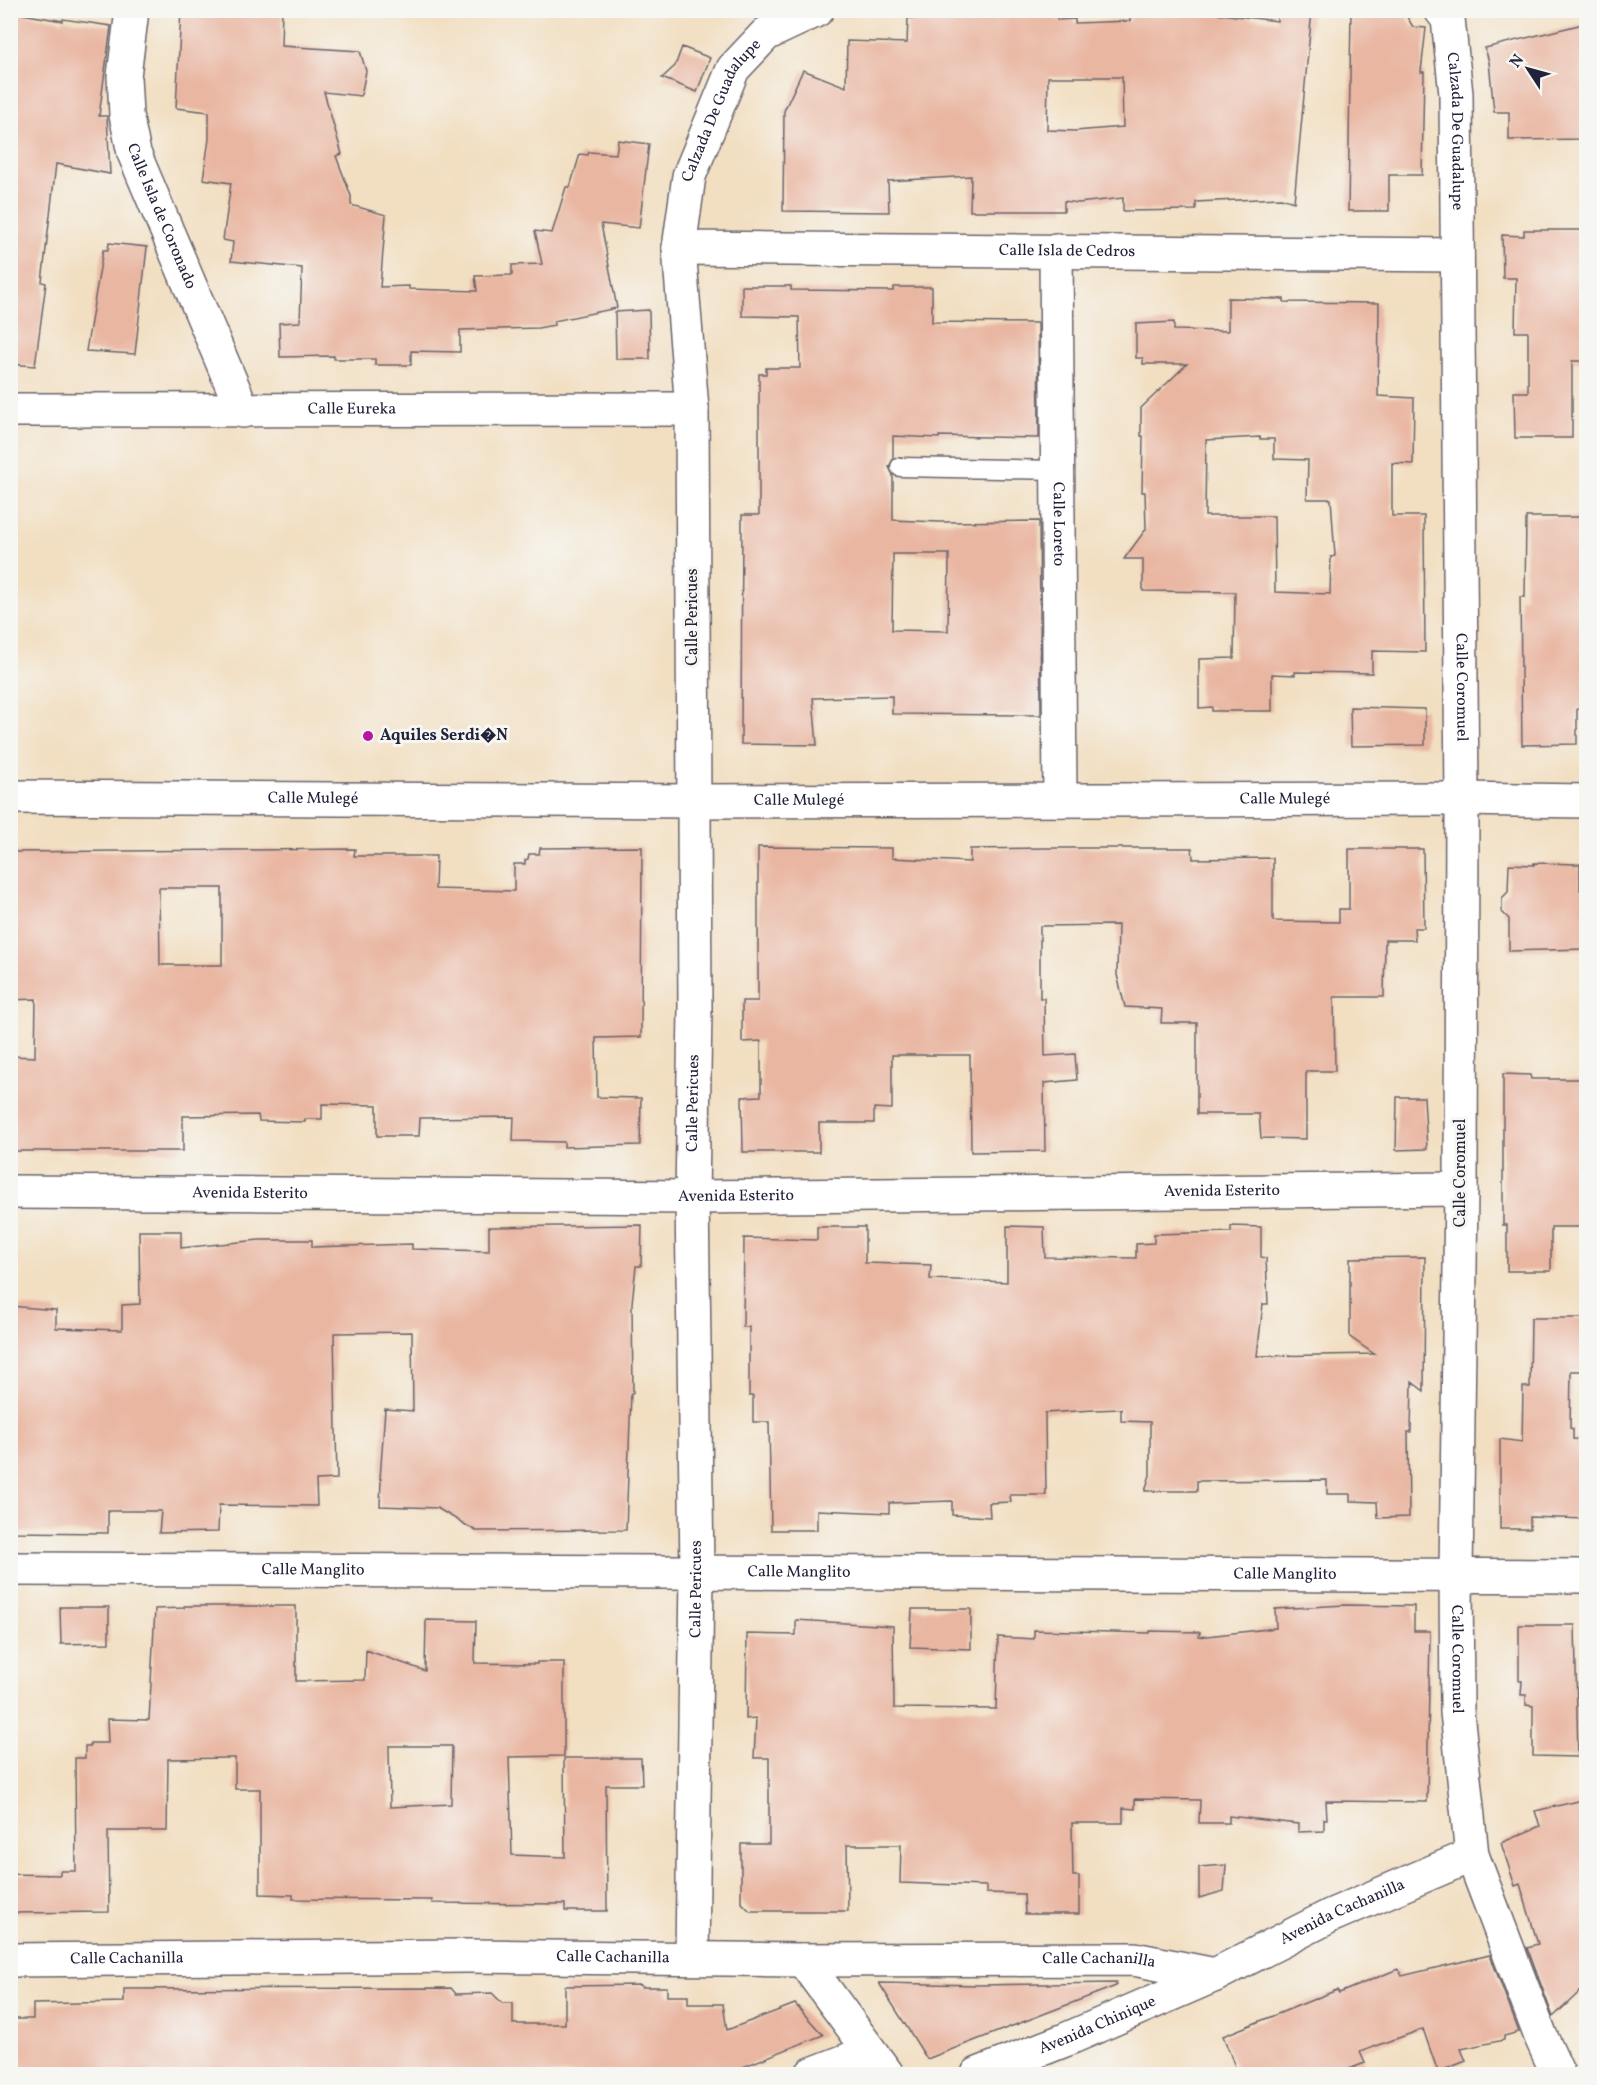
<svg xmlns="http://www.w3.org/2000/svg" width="1597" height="2085" font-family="Vollkorn,serif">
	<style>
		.building { fill: #e9b6a1; fill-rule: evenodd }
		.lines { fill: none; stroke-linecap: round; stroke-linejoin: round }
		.service-casing { stroke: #6b646a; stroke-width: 21 }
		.minor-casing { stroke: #6b646a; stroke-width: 36 }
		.tertiary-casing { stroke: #6b646a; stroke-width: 36 }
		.service { stroke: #fff; stroke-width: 18 }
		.minor { stroke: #fff; stroke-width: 33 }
		.tertiary { stroke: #fff; stroke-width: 33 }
		.poi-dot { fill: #b5179e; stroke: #f6f6f2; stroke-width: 2 }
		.labels { text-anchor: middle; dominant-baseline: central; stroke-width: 6; stroke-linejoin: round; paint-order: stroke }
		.street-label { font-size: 16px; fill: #22223b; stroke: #f6f6f2 }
		.poi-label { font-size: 16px; font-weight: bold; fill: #22223b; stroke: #f6f6f2; text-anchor: start }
	</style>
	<rect width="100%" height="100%" fill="#f6f6f2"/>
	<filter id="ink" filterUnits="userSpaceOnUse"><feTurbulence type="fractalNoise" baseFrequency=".0167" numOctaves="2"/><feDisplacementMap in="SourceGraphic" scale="12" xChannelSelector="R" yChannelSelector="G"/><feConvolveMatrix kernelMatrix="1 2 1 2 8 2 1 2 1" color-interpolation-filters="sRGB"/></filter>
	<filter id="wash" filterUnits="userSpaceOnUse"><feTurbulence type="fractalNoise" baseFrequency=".008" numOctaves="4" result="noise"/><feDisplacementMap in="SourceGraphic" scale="24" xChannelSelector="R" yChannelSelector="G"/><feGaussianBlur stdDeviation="1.35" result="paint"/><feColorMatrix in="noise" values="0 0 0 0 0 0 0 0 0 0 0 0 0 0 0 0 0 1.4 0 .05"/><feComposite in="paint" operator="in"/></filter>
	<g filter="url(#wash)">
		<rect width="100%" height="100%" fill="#f2dfc2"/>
		<g id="blocks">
			<path class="building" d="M 181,10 L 282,10 L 281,46 L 360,51 L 366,71 L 361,96 L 324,92 L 342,154 L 336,156 L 351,196 L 351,205 L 386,215 L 380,287 L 409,286 L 409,289 L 477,291 L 475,276 L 512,275 L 512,265 L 542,264 L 535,231 L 552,233 L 566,187 L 570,187 L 580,154 L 588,155 L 589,152 L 616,154 L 618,140 L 649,144 L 639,228 L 601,224 L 617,308 L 554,321 L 555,325 L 538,328 L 460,330 L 460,352 L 411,351 L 411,365 L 375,365 L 375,359 L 334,359 L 334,356 L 280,357 L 279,323 L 300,322 L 302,268 L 231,261 L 233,242 L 223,240 L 231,183 L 203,179 L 209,139 L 209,112 L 176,108 Z
				M 940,10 L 1057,10 L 1057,20 L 1075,19 L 1075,23 L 1130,21 L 1131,10 L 1187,10 L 1277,21 L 1277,10 L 1312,10 L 1294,202 L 1281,198 L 1196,202 L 1196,210 L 1123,211 L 1123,198 L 1078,203 L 1064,201 L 1064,211 L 970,211 L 971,176 L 888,181 L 889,212 L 783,211 L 784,111 L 803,70 L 846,87 L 847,41 L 907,43 L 908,18 L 940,19 ZM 1048,77 L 1122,77 L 1123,127 L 1075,131 L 1047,130 Z
				M 1351,10 L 1403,10 L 1413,27 L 1426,28 L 1421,72 L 1424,72 L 1422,175 L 1389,175 L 1389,211 L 1348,211 Z
				M 10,12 L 63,21 L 63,19 L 111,26 L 99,116 L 107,116 L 110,174 L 56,164 L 42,282 L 46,283 L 35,366 L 10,364 Z
				M 1587,23 L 1587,136 L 1583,136 L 1582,139 L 1509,140 L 1509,112 L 1494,112 L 1489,62 L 1485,48 Z
				M 682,47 L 710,58 L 697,92 L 662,78 L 675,66 Z
				M 1524,230 L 1587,230 L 1587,361 L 1572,361 L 1572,438 L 1515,438 L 1514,392 L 1528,392 L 1528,332 L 1515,332 L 1516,278 L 1503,278 L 1502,235 L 1524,236 Z
				M 109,243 L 147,247 L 135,354 L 86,351 L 103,250 L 108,250 Z
				M 742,286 L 791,286 L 791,290 L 893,291 L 894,287 L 932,287 L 932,322 L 1038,323 L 1039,438 L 939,436 L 939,438 L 893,436 L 893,459 L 889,467 L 893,475 L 893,520 L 939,522 L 1039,521 L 1041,715 L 892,714 L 892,696 L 813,698 L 817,745 L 741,744 L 742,515 L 759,515 L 759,374 L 766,374 L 766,368 L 800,368 L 799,317 L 742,316 ZM 893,554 L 949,554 L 948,631 L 892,630 Z
				M 1228,298 L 1284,299 L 1284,302 L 1379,303 L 1378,396 L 1414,398 L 1413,464 L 1392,463 L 1392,516 L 1424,516 L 1425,652 L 1372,651 L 1372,673 L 1295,672 L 1295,675 L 1272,674 L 1272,711 L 1212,711 L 1212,707 L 1199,708 L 1199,659 L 1234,658 L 1235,592 L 1143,591 L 1143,559 L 1124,559 L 1146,529 L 1145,492 L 1142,492 L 1143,436 L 1141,436 L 1141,408 L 1187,364 L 1143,364 L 1143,358 L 1136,358 L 1136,324 L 1174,322 L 1174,330 L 1228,331 ZM 1260,437 L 1260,439 L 1274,439 L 1274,459 L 1308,460 L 1307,499 L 1331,499 L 1335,556 L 1331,557 L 1330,594 L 1275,592 L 1274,516 L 1205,516 L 1206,440 Z
				M 649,310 L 650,359 L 616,359 L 615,312 Z
				M 1526,517 L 1587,517 L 1587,709 L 1577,709 L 1577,744 L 1522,745 L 1520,597 L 1525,597 Z
				M 1350,707 L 1425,709 L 1425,745 L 1351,746 Z
				M 642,847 L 641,1037 L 596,1038 L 597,1097 L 641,1098 L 640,1145 L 564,1147 L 564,1142 L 513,1141 L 514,1117 L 420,1118 L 419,1136 L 377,1136 L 377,1105 L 322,1104 L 322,1119 L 305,1119 L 305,1122 L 259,1121 L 258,1115 L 183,1116 L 183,1151 L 10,1151 L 10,1056 L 35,1057 L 36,999 L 10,1000 L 10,852 L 355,849 L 354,856 L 436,856 L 435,889 L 514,891 L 514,864 L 525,864 L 525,860 L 528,859 L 529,854 L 539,854 L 540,848 ZM 159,888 L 222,888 L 222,965 L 160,965 Z
				M 758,847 L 892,848 L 892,858 L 970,862 L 970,849 L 1043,848 L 1192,848 L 1193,859 L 1273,858 L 1273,921 L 1339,922 L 1339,909 L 1349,909 L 1349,849 L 1423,849 L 1424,928 L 1414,928 L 1415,940 L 1385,940 L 1384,997 L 1334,997 L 1335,1071 L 1306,1071 L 1306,1139 L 1261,1138 L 1259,1114 L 1197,1114 L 1197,1023 L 1161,1023 L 1162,1009 L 1125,1007 L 1117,975 L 1118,925 L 1040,926 L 1040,998 L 1044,998 L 1045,1056 L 1075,1054 L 1077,1080 L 1044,1083 L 1045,1151 L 971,1152 L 970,1055 L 892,1055 L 892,1109 L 874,1108 L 874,1123 L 819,1123 L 819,1152 L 743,1152 L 742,1097 L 761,1096 L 761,1041 L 742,1042 L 742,1001 L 758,1001 Z
				M 1534,863 L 1580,864 L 1580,890 L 1586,889 L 1586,949 L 1509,951 L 1509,919 L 1502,912 L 1502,898 L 1508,892 L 1509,864 L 1534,865 Z
				M 1503,1074 L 1530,1075 L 1531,1079 L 1587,1079 L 1587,1227 L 1551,1227 L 1551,1271 L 1507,1271 L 1507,1225 L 1503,1225 Z
				M 1397,1097 L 1424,1097 L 1427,1149 L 1396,1150 Z
				M 642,1225 L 641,1266 L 636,1266 L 632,1303 L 633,1393 L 631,1393 L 626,1530 L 476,1531 L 437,1508 L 380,1506 L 381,1479 L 380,1479 L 385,1409 L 413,1411 L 412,1332 L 334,1333 L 337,1479 L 316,1480 L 317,1506 L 219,1505 L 218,1532 L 159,1533 L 161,1511 L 108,1511 L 108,1533 L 10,1532 L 10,1306 L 56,1310 L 56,1328 L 122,1330 L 122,1305 L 140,1304 L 139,1231 L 181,1231 L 181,1248 L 259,1240 L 312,1240 L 312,1247 L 412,1244 L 412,1249 L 489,1251 L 489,1227 Z
				M 1007,1226 L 1044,1227 L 1045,1257 L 1136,1258 L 1136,1244 L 1154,1243 L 1154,1234 L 1231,1232 L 1231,1226 L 1261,1227 L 1261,1257 L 1266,1258 L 1268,1304 L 1263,1304 L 1257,1356 L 1374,1354 L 1350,1337 L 1350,1258 L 1425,1257 L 1424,1391 L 1412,1382 L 1411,1432 L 1408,1432 L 1409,1517 L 1378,1518 L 1377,1502 L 1350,1501 L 1350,1494 L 1327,1494 L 1327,1480 L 1197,1481 L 1197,1491 L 1145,1491 L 1150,1475 L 1150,1422 L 1121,1421 L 1121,1409 L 1094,1410 L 1045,1413 L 1046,1495 L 1010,1495 L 1011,1502 L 989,1503 L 990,1517 L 952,1515 L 952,1501 L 889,1503 L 889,1513 L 817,1510 L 817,1530 L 771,1530 L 769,1422 L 753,1422 L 753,1396 L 749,1396 L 749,1327 L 743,1327 L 744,1238 L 817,1240 L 817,1227 L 865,1227 L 865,1263 L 931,1265 L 930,1279 L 1007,1282 Z
				M 1531,1318 L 1587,1318 L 1587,1371 L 1571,1371 L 1570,1428 L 1573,1429 L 1573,1439 L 1587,1440 L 1587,1519 L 1530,1517 L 1530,1529 L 1500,1529 L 1500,1439 L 1522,1442 L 1523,1387 L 1530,1387 Z
				M 1345,1605 L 1414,1606 L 1414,1631 L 1430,1631 L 1427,1802 L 1326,1801 L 1327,1819 L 1324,1819 L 1324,1831 L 1298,1832 L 1298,1824 L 1229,1816 L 1229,1823 L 1199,1823 L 1200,1800 L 1135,1799 L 1135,1809 L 1123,1808 L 1123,1823 L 1072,1823 L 1073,1876 L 1079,1876 L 1079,1914 L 1025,1914 L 1024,1894 L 986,1893 L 986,1886 L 900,1883 L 901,1845 L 847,1845 L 848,1911 L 750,1911 L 741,1902 L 741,1844 L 769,1844 L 769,1758 L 754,1758 L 756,1718 L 746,1719 L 747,1634 L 796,1635 L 796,1620 L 893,1626 L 894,1708 L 996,1709 L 998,1637 L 1034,1639 L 1034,1630 L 1150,1633 L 1150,1631 L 1200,1632 L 1199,1637 L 1276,1628 L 1275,1609 Z
				M 184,1606 L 296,1606 L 296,1681 L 365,1680 L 366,1650 L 425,1671 L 426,1620 L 476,1621 L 475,1663 L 537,1664 L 537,1662 L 564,1662 L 564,1756 L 509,1757 L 512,1855 L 565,1857 L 564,1758 L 641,1758 L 642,1785 L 606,1785 L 607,1911 L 565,1911 L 565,1904 L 432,1903 L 432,1900 L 293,1899 L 293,1895 L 260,1894 L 260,1789 L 235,1789 L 235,1758 L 228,1758 L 168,1759 L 167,1831 L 108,1831 L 109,1912 L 10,1913 L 10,1874 L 60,1875 L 60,1871 L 76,1871 L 75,1758 L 85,1758 L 85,1746 L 90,1746 L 90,1743 L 108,1743 L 107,1719 L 149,1720 L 155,1609 L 184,1608 ZM 389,1746 L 452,1746 L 451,1804 L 390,1807 Z
				M 60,1607 L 109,1607 L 109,1643 L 61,1644 Z
				M 912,1609 L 971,1609 L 971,1649 L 910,1647 Z
				M 1519,1625 L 1575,1625 L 1578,1757 L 1533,1756 L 1533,1706 L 1526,1705 L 1526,1695 L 1521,1695 L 1522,1681 L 1519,1681 Z
				M 1587,1799 L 1587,1985 L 1553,2017 L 1527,1947 L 1538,1944 L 1520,1884 L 1515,1886 L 1501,1843 L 1540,1826 L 1535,1811 Z
				M 1226,1865 L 1224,1891 L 1199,1898 L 1199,1867 Z
				M 1490,1955 L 1519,2032 L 1504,2036 L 1504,2040 L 1461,2049 L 1466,2061 L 1438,2072 L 1423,2029 L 1360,2052 L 1365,2063 L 1336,2074 L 1238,2074 L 1223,2036 L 1337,1990 L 1339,1993 L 1398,1969 L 1402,1976 Z
				M 879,1983 L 978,1985 L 1116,1983 L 1116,1986 L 927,2059 Z
				M 641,1985 L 641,1987 L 667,1987 L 667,1996 L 688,1996 L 688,2004 L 723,2004 L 727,2030 L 795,2004 L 823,2035 L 725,2074 L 641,2074 L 623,2072 L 565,2074 L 10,2074 L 10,2019 L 33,2019 L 33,2004 L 124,2002 L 124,1989 L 451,1988 L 456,1994 L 492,1993 L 502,2003 L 513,2003 L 513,2024 L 565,2024 L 565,1986 Z"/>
		</g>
	</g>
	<g filter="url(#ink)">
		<use href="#blocks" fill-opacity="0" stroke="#6b646a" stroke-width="1.5"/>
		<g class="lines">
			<defs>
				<path id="service" d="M 900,467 L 1058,470"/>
				<g id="minor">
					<path id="s1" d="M 132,10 L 124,76 L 126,115 L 134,153 L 243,411"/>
					<path id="s2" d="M 1441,10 L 1448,19 L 1456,94 L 1462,799 L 1461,1189 L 1456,1574 L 1457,1712 L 1472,1855 L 1541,2037 L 1558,2074"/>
					<path id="s3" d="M 679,248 L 1457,255"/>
					<path id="s4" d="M 1056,250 L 1060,800"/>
					<path id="s5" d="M 10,410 L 692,409"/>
					<path id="s6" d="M 10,1192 L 692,1197 L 1461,1189"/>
					<path id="s7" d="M 10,1569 L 1586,1576"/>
					<path id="s8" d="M 692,1958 L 697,1572 L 692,1197 L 695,1010 L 692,409 L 679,248 L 689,176 L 733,69 L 766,34 L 817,10"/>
					<path id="s9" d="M 10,1960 L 467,1956 L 803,1960 L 1134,1959 L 1215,1975"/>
					<path d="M 803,1960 L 887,2074"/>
					<path d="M 812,2074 L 869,2052"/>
					<path id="s10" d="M 978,2074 L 1065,2040 L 1215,1975 L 1330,1916 L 1472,1855"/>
				</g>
				<g id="tertiary">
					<path id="s11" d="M 10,797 L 694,801 L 1462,799 L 1586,801"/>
				</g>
			</defs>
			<use href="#service" class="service-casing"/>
			<use href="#minor" class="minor-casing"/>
			<use href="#tertiary" class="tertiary-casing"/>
			<use href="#service" class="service"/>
			<use href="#minor" class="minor"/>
			<use href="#tertiary" class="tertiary"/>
		</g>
	</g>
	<circle class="poi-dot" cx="368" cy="736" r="6"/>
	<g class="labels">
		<g class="street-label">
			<text stroke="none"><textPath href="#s8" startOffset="1857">Calzada De Guadalupe</textPath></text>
			<text stroke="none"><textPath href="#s2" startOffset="124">Calzada De Guadalupe</textPath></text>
			<text stroke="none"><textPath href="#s1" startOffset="213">Calle Isla de Coronado</textPath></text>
			<text stroke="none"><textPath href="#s3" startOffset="388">Calle Isla de Cedros</textPath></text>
			<text stroke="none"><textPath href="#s5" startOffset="342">Calle Eureka</textPath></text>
			<text stroke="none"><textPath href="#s4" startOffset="274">Calle Loreto</textPath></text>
			<text transform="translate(693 617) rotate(-90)">Calle Pericues</text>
			<text stroke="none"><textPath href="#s2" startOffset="680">Calle Coromuel</textPath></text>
			<text stroke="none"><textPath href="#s11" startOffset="303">Calle Mulegé</textPath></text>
			<text stroke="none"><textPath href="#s11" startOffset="1275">Calle Mulegé</textPath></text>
			<text stroke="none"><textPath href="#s11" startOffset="789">Calle Mulegé</textPath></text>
			<text stroke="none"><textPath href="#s8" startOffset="855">Calle Pericues</textPath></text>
			<text transform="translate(1461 1173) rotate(-90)">Calle Coromuel</text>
			<text stroke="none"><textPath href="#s6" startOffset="1212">Avenida Esterito</textPath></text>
			<text stroke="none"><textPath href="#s6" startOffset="240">Avenida Esterito</textPath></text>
			<text stroke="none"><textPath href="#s6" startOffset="726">Avenida Esterito</textPath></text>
			<text stroke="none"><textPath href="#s7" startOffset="303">Calle Manglito</textPath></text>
			<text stroke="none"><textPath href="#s7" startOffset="789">Calle Manglito</textPath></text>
			<text stroke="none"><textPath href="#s7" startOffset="1275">Calle Manglito</textPath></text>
			<text stroke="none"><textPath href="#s8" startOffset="369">Calle Pericues</textPath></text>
			<text stroke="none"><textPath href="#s2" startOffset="1652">Calle Coromuel</textPath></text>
			<text stroke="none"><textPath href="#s10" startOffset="399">Avenida Cachanilla</textPath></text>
			<text stroke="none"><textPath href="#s9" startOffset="603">Calle Cachanilla</textPath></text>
			<text stroke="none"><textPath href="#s9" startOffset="117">Calle Cachanilla</textPath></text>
			<text stroke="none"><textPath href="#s9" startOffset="1089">Calle Cachanilla</textPath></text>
			<text stroke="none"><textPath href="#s10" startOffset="129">Avenida Chinique</textPath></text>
		</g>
		<g class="poi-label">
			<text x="380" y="736">Aquiles Serdi�N</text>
		</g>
	</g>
	<rect width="1597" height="2085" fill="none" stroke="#f6f6f2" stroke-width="36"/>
	<g transform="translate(1528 69) rotate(306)" stroke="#f6f6f2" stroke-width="4.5" paint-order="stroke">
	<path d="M0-4.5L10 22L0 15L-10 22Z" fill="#22223b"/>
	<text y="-9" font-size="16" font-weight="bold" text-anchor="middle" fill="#22223b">N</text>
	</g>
</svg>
